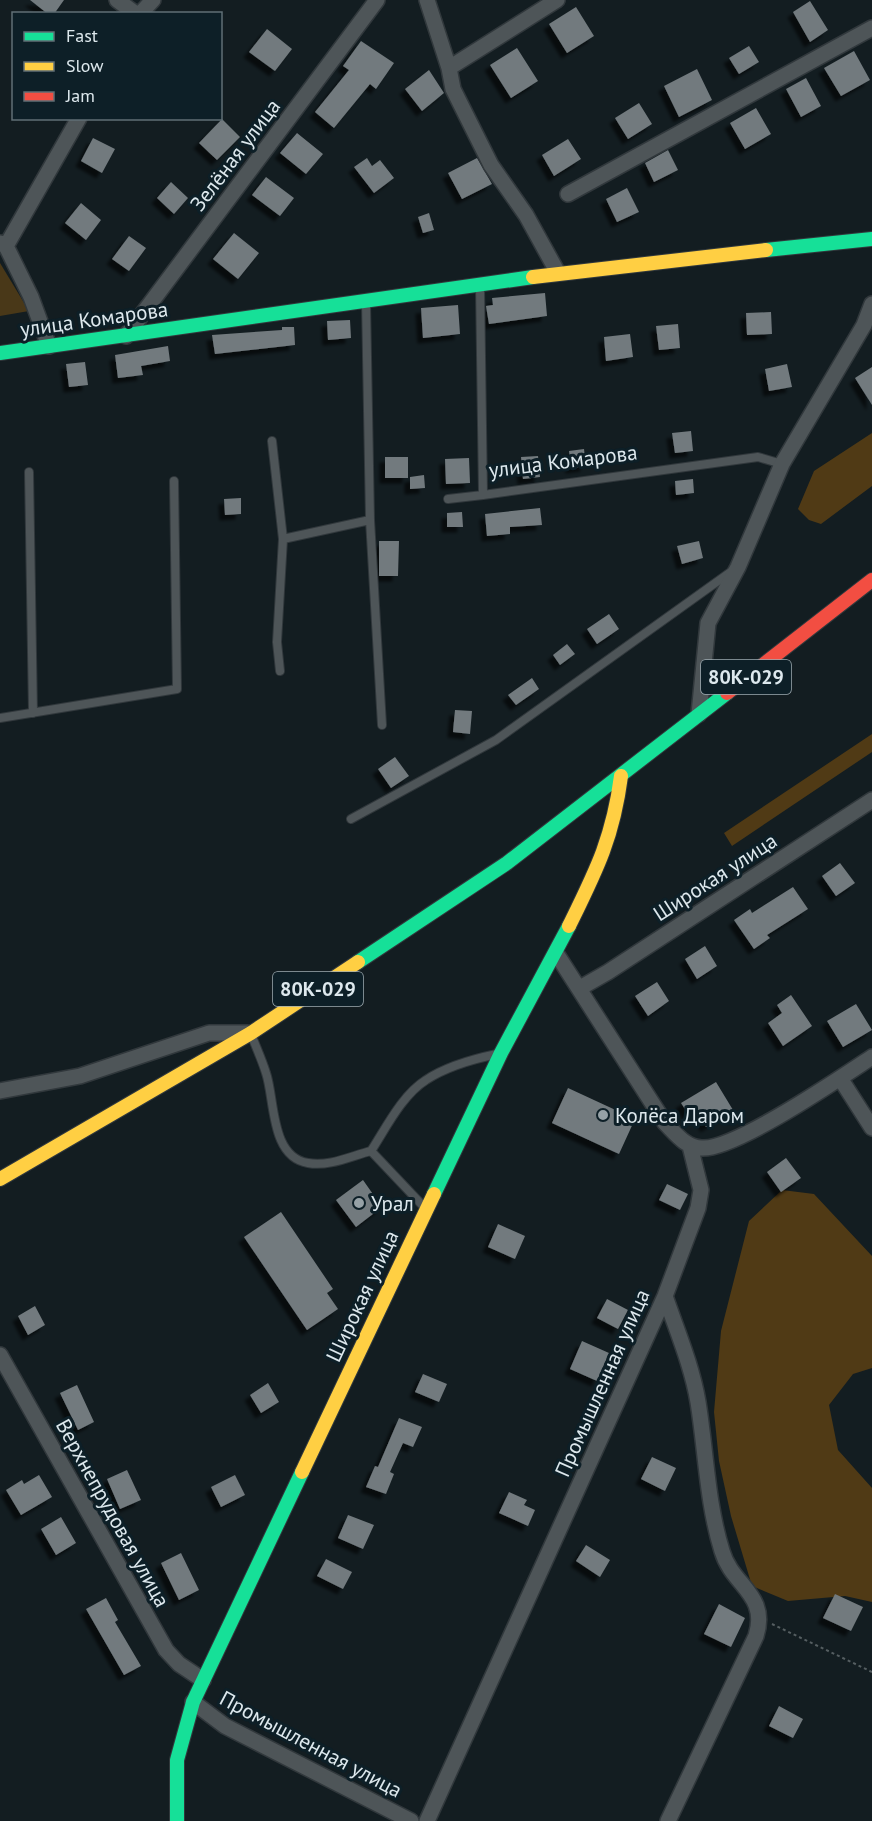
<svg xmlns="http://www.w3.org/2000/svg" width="872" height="1821" font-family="'PT Sans',sans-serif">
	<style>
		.green { fill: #493818 }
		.forest { fill: #503a15 }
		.building { fill: #727a7e; filter: url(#shadow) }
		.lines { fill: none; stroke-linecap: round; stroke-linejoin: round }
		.lane-casing { stroke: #31383c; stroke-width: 10 }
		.street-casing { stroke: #31383c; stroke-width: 18 }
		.fast-casing { stroke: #31383c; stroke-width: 16 }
		.slow-casing { stroke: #31383c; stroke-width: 16 }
		.jam-casing { stroke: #31383c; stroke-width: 16 }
		.path { stroke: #555e61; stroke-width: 2; stroke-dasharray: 3 3; stroke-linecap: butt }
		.lane { stroke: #4e5558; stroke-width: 8 }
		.street { stroke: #4e5558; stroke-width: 15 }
		.fast { stroke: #16e098; stroke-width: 14 }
		.slow { stroke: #ffcf43; stroke-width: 14 }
		.jam { stroke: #f24e42; stroke-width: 14 }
		.poi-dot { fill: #96a1a6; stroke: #0d1f27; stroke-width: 2 }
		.labels { text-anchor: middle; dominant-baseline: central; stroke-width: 6; stroke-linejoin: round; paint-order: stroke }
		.shield { fill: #0d1f27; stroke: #9facb2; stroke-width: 1.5 }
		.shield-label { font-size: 20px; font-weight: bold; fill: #dde8ed }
		.street-label { font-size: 21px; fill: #dde8ed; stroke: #0d1f27 }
		.poi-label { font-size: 21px; fill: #dde8ed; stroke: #0d1f27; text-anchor: start }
	</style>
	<defs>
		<filter id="shadow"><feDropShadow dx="-5.5" dy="5.5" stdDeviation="1.5" flood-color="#0009"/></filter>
	</defs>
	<rect width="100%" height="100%" fill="#131d21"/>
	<path class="green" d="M 0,263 L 29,311 L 0,316 Z"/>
	<path class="forest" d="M 872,433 L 872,486 L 821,524 L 809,520 L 798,509 L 814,471 Z
		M 872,734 L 872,752 L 732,846 L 724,833 Z
		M 782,1190 L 814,1194 L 872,1256 L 872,1368 L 853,1374 L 829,1405 L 838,1450 L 872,1488 L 872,1602 L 845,1596 L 788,1601 L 752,1586 L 731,1516 L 719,1461 L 714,1412 L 721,1331 L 749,1221 Z"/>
	<path class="building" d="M 30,0 L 64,0 L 54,14 L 48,14 Z
		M 810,1 L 828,30 L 810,42 L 793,12 Z
		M 576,7 L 594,36 L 567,53 L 549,24 Z
		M 267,29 L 292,49 L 275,71 L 249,52 Z
		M 361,41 L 394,63 L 376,89 L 370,84 L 334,128 L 315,112 L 349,70 L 343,66 Z
		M 749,46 L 759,62 L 739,74 L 729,58 Z
		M 517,48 L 538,81 L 511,98 L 490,65 Z
		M 854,51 L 870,80 L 841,96 L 824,68 Z
		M 697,69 L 712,100 L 679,117 L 664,86 Z
		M 429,70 L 444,93 L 422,111 L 405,89 Z
		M 806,78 L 821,106 L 801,117 L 786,89 Z
		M 639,103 L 652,124 L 628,139 L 615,118 Z
		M 756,108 L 771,134 L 745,149 L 730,123 Z
		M 222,119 L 240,137 L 217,160 L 199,143 Z
		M 297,133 L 323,154 L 306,174 L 280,153 Z
		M 93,138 L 115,149 L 102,173 L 81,161 Z
		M 568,139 L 581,159 L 554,176 L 542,155 Z
		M 668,150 L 678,170 L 654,182 L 645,163 Z
		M 367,158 L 372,166 L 380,160 L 394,178 L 374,193 L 354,167 Z
		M 477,158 L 492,184 L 462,199 L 448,173 Z
		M 266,177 L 294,198 L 280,216 L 252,195 Z
		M 171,182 L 188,198 L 174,214 L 157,198 Z
		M 627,188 L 639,212 L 617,222 L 606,199 Z
		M 81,203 L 101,220 L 86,240 L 65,223 Z
		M 429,213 L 434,230 L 423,233 L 418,217 Z
		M 234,233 L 259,253 L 238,279 L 213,259 Z
		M 129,236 L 146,248 L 129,271 L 112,259 Z
		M 545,293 L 547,316 L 489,324 L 486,306 L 493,305 L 492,298 Z
		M 458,305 L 460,334 L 423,338 L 421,308 Z
		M 771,312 L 772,334 L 747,335 L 746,313 Z
		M 350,320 L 351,338 L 328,340 L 327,321 Z
		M 678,324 L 680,348 L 659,350 L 656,326 Z
		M 282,327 L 294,327 L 295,345 L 215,354 L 212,335 L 282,330 Z
		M 630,334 L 633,357 L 606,361 L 604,337 Z
		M 168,346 L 170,361 L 141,366 L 143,375 L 118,378 L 115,355 Z
		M 85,362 L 88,385 L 69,387 L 66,364 Z
		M 787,364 L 792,387 L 769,391 L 765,369 Z
		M 872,367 L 872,405 L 855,378 Z
		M 691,431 L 693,451 L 675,453 L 672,433 Z
		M 584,449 L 586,466 L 571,468 L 569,451 Z
		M 538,456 L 540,477 L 523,479 L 521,457 Z
		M 385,457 L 408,457 L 408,478 L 385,478 Z
		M 469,458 L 470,483 L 446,484 L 445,459 Z
		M 424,475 L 425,488 L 410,489 L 410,477 Z
		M 693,479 L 694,493 L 676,495 L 675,481 Z
		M 241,498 L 241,514 L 225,515 L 224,499 Z
		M 540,508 L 542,525 L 510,527 L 510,534 L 487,536 L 485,514 Z
		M 462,512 L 463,527 L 447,527 L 447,513 Z
		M 379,541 L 399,541 L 398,576 L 379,576 Z
		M 699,541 L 703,558 L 682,564 L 677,546 Z
		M 609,614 L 619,629 L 597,644 L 587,629 Z
		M 567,644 L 575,654 L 560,665 L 553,655 Z
		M 532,678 L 539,689 L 516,705 L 508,695 Z
		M 455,710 L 472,711 L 470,734 L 453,732 Z
		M 395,757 L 409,776 L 391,788 L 378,769 Z
		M 840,863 L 855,883 L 836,896 L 822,876 Z
		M 793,887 L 808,909 L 767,935 L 770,938 L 754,949 L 734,920 L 750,909 L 752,913 Z
		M 705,946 L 717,966 L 697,979 L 685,959 Z
		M 657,982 L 669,1001 L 648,1016 L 635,996 Z
		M 791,995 L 812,1026 L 783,1046 L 768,1023 L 782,1013 L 777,1005 Z
		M 856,1004 L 872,1030 L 843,1047 L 827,1021 Z
		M 716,1082 L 733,1110 L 706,1127 L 697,1110 L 689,1115 L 681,1103 Z
		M 568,1088 L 635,1119 L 619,1154 L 552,1123 Z
		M 786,1158 L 801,1178 L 781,1192 L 767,1172 Z
		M 363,1180 L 382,1207 L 356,1227 L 336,1200 Z
		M 667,1184 L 688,1194 L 680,1210 L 659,1200 Z
		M 281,1212 L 333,1289 L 327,1293 L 338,1309 L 307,1330 L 244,1237 Z
		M 498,1224 L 525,1236 L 515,1259 L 488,1247 Z
		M 607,1299 L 628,1310 L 618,1329 L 597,1318 Z
		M 35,1306 L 45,1325 L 28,1335 L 18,1316 Z
		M 582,1341 L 609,1353 L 597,1381 L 570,1369 Z
		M 423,1374 L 447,1384 L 439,1402 L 415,1392 Z
		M 268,1383 L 279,1402 L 261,1413 L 250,1395 Z
		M 77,1385 L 94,1422 L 78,1430 L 60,1393 Z
		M 399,1418 L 422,1427 L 413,1447 L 403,1443 L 390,1472 L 394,1474 L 386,1494 L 366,1487 L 375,1466 L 378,1467 Z
		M 652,1457 L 676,1468 L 665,1491 L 641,1479 Z
		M 127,1470 L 141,1500 L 120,1509 L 107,1479 Z
		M 39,1475 L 52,1497 L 21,1515 L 6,1490 L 22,1480 L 24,1484 Z
		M 235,1475 L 245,1495 L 221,1507 L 211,1487 Z
		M 509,1492 L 527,1500 L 524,1505 L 535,1510 L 528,1526 L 499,1513 Z
		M 348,1515 L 374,1525 L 363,1549 L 338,1538 Z
		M 61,1517 L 76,1543 L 56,1555 L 41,1529 Z
		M 586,1545 L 610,1560 L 600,1577 L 576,1561 Z
		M 181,1553 L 199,1590 L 179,1600 L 161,1563 Z
		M 326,1559 L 352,1572 L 343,1589 L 317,1576 Z
		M 835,1594 L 863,1607 L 851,1631 L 823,1618 Z
		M 106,1598 L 118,1620 L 115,1622 L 141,1666 L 124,1675 L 86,1609 Z
		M 719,1604 L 745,1618 L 731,1647 L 704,1634 Z
		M 779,1706 L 803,1719 L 793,1738 L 769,1726 Z"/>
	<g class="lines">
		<defs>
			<path id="lane" d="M 480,286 L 483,495 L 758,457 L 782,464
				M 366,302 L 370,520 L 382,725
				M 272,441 L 283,539 L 277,642 L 280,671
				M 29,472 L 33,713
				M 448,499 L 483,495
				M 283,539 L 370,520
				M 0,718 L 177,689 L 174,481
				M 351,819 L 496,740 L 732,571
				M 251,1034 C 256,1047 262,1060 266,1073 C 275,1099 270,1157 308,1163 C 329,1167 351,1156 371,1151 L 425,1208
				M 371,1151 C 386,1128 402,1095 426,1080 C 447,1066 473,1059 497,1054"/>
			<path id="street" d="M 117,0 L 136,14
				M 427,0 L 449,68 L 453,89 L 491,165 L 526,215 L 558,273
				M 140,14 L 153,0
				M 449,68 L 557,0
				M 568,194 L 872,28
				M 0,243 L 6,246 L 31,297 L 49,346
				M 6,246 L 79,118
				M 126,336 L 377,0
				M 699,714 L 708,623 L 738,567 L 782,464 L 864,325 L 872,304
				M 556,953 L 665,1123 C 676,1134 686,1148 702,1148 C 735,1150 840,1078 872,1057
				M 580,988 L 608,972 L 872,800
				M 840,1078 L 872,1128
				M 0,1091 L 80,1076 L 209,1033 L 248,1033
				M 665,1296 C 677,1331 692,1366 698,1402 C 706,1451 707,1503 722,1551 C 732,1586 769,1594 756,1636 L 668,1821
				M 0,1355 L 166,1650 L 179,1664 L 203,1680
				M 193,1702 L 225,1726 L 411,1821
				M 427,1821 L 665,1296 L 698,1208 L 701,1190 L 690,1146"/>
			<path id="fast" d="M 766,250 L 872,239
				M 0,353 L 533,277
				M 358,962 L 507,863 L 727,693
				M 434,1194 L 501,1053 L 569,926
				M 177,1821 L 177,1760 L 193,1702 L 302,1472"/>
			<path id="slow" d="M 533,277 L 766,250
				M 569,926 C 596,871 613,838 621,776
				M 0,1179 L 251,1033 L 358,962
				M 302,1472 L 434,1194"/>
			<path id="jam" d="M 727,693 L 872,580"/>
		</defs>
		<use href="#lane" class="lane-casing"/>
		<use href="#street" class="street-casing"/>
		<use href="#fast" class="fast-casing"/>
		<use href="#slow" class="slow-casing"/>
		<use href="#jam" class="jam-casing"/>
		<path class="path" d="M 772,1624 L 872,1672"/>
		<use href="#lane" class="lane"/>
		<use href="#street" class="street"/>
		<use href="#fast" class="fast"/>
		<use href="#slow" class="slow"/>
		<use href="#jam" class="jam"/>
	</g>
	<g class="poi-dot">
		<circle cx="603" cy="1115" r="6"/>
		<circle cx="359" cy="1203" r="6"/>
	</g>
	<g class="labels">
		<g class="shield">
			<rect x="701" y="660" width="90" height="34" rx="4.5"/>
			<rect x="273" y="972" width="90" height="34" rx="4.5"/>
		</g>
		<g class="shield-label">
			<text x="746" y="677">80К-029</text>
			<text x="318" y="989">80К-029</text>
		</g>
		<g class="street-label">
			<text transform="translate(235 155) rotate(-53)">Зелёная улица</text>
			<text transform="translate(94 319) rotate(-8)">улица Комарова</text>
			<text transform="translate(563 461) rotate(-7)">улица Комарова</text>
			<text transform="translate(715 877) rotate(-33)">Широкая улица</text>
			<text transform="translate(362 1296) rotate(-65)">Широкая улица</text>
			<text transform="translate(602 1383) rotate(-66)">Промышленная улица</text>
			<text transform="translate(113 1513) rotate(61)">Верхнепрудовая улица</text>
			<text transform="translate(311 1744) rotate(28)">Промышленная улица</text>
		</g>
		<g class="poi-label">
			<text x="615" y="1115">Колёса Даром</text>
			<text x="371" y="1203">Урал</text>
		</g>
	</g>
	<rect x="12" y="12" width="210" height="108" fill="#0d1f27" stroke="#606f76" stroke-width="1.5"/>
	<rect x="24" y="32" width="30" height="9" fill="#16e098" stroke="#606f76" stroke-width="1.5"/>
	<text x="66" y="42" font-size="18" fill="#dde8ed">Fast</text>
	<rect x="24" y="62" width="30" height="9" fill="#ffcf43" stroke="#606f76" stroke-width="1.5"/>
	<text x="66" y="72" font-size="18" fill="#dde8ed">Slow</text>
	<rect x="24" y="92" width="30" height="9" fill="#f24e42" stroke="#606f76" stroke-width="1.5"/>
	<text x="66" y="102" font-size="18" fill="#dde8ed">Jam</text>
</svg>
